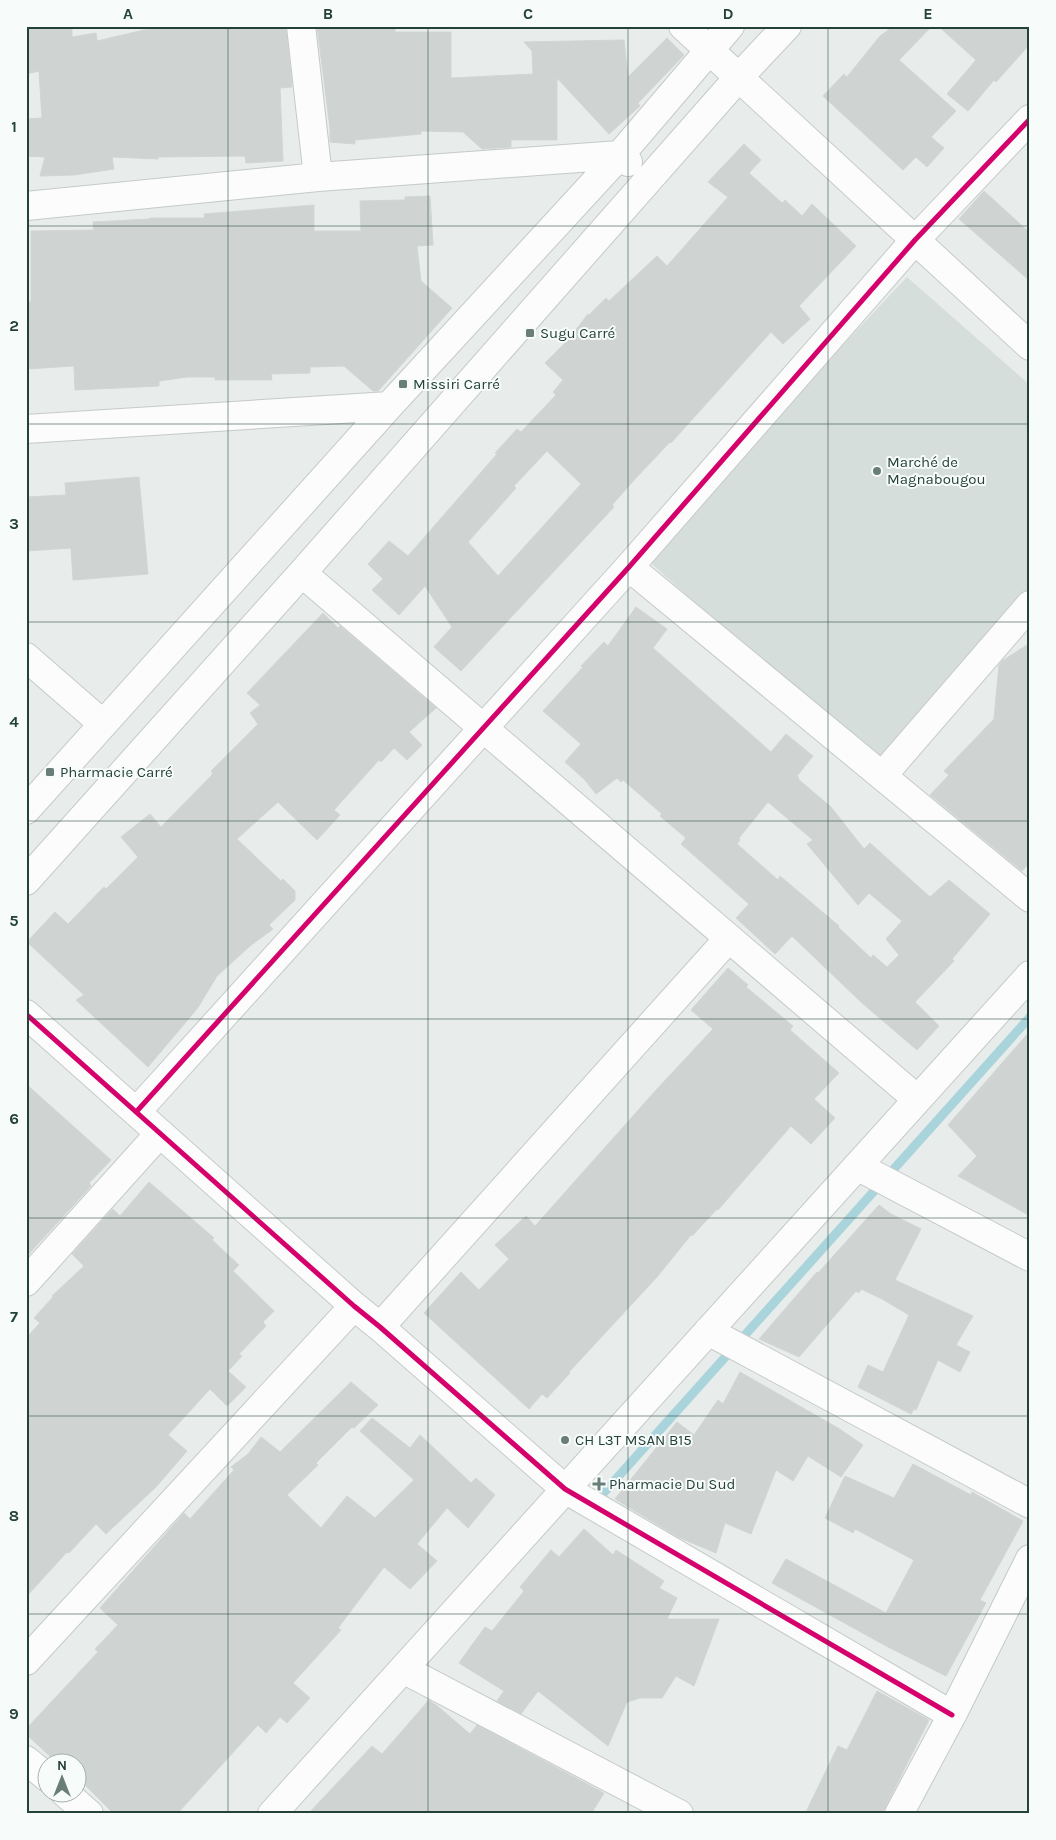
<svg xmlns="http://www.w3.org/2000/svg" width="1056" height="1840" font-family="Karla,sans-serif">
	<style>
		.built { fill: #d6dedb }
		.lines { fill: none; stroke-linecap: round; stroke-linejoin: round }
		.stream { stroke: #a9d4db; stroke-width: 9 }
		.building { fill: #cfd4d2; stroke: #d1d6d4; fill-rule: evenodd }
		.minor-casing { stroke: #c5cac8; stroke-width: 30 }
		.minor { stroke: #fcfcfc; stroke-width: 28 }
		.cycleway-casing { stroke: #f7fbf9; stroke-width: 8 }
		.cycleway { stroke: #d6006c; stroke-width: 5 }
		.grid { fill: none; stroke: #24423a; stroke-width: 1; stroke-opacity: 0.55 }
		.poi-dot { fill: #697e78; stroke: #f7fbf9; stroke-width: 2 }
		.labels { text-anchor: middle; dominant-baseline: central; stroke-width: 4; stroke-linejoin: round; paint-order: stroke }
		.poi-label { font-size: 15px; fill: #24423a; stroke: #f7fbf9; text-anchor: start }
		.neatline { fill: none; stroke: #24423a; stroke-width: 2 }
		.grid-label { font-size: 16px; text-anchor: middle; font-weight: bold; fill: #24423a }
	</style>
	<rect width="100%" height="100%" fill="#e8edeb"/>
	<path class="built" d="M 907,277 L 1030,385 L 1030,587 L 879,767 L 644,557 Z"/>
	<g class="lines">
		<path class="stream" d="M 599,1498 L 1030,1017"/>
	</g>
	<path class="building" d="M 26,26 L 72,26 L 72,37 L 96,33 L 97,41 L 144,30 L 184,26 L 286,26 L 292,87 L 280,88 L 283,161 L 246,163 L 245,156 L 158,157 L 158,159 L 112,157 L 114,169 L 74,175 L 40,176 L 45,157 L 26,156 L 26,119 L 42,118 L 39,71 L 26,74 Z
		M 317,26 L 395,26 L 395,32 L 451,32 L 451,78 L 533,74 L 532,51 L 524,42 L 624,40 L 628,77 L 667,38 L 684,55 L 638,103 L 640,106 L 609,134 L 557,78 L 557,140 L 511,140 L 511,147 L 482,149 L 463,132 L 421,131 L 421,134 L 355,140 L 355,144 L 330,142 L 330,128 Z
		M 894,26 L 932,26 L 899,60 L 956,111 L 931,137 L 944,148 L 927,167 L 916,157 L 903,170 L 823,96 L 844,74 L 847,77 L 880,36 Z
		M 938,26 L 1030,26 L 1030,44 L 996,82 L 994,80 L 968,111 L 947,94 L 976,60 Z
		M 744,144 L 761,160 L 749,173 L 782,203 L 785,200 L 802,216 L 812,204 L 856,246 L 799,306 L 810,319 L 783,344 L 771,332 L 671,443 L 670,442 L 635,479 L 612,505 L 614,507 L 461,671 L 434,647 L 452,627 L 425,586 L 399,615 L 372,590 L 383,579 L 368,564 L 389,541 L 408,556 L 497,454 L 495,453 L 517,429 L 521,432 L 556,395 L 553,392 L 563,380 L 545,363 L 568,340 L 588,314 L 589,315 L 606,298 L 609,301 L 657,256 L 667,266 L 728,197 L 708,182 ZM 547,451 L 581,484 L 498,576 L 468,542 L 516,488 L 514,486 Z
		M 984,191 L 1030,233 L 1030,281 L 959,219 Z
		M 430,196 L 433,245 L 417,246 L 421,281 L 452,308 L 378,391 L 373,391 L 344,366 L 310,367 L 310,373 L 271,374 L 272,380 L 215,380 L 215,377 L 187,377 L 159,381 L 159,386 L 75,390 L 74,366 L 26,369 L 26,302 L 31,302 L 31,231 L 94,230 L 93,222 L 150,219 L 150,218 L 205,218 L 204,214 L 314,205 L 314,231 L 361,231 L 360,201 L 405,200 L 405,197 Z
		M 139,477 L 148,574 L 73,580 L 71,548 L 26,551 L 26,497 L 66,495 L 65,483 Z
		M 636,607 L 667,629 L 653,648 L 771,752 L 786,734 L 813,756 L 797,776 L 799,778 L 798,779 L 831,807 L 864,849 L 870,843 L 930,897 L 949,880 L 990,914 L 952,959 L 954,961 L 915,1002 L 939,1026 L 917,1050 L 862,1003 L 792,936 L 775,954 L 736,918 L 749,904 L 681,844 L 686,838 L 660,816 L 662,814 L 623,780 L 621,782 L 617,778 L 596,794 L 585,780 L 565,762 L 581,744 L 543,711 L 583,667 L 581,666 L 604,642 L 608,646 ZM 768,802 L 813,840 L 807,844 L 858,905 L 869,893 L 902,921 L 886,939 L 899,955 L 887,967 L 873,955 L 871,958 L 838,927 L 839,926 L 780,876 L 778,880 L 737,844 L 740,840 L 739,838 Z
		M 323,613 L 338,628 L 340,626 L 436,708 L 409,732 L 422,745 L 407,760 L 394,748 L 381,762 L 379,760 L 334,810 L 340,815 L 317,840 L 278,802 L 237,839 L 281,881 L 283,879 L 295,891 L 295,900 L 269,925 L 273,929 L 250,946 L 217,976 L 197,1009 L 148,1067 L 76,1000 L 84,995 L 27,942 L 55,912 L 68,924 L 104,887 L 106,889 L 138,857 L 121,837 L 150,814 L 161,827 L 211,776 L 213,773 L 211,771 L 258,724 L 250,713 L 260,705 L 247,693 Z
		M 1030,643 L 1030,862 L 1022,871 L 930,795 L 949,775 L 944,771 L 994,719 L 999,665 L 1002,661 Z
		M 728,968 L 748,985 L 746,987 L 793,1026 L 790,1030 L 839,1073 L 814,1099 L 835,1118 L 811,1144 L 791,1126 L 718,1210 L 717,1209 L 692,1236 L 691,1235 L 657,1277 L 569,1372 L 570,1373 L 547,1398 L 542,1394 L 529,1409 L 424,1313 L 461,1272 L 479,1290 L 509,1259 L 495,1245 L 526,1216 L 535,1226 L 657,1089 L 713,1029 L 691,1010 Z
		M 1030,1031 L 1030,1216 L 958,1176 L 977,1156 L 948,1125 Z
		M 26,1084 L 111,1160 L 89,1183 L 91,1186 L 26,1257 Z
		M 149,1182 L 214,1238 L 212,1240 L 239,1265 L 233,1271 L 274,1311 L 263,1322 L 266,1326 L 239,1354 L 242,1356 L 228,1371 L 246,1387 L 227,1406 L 210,1389 L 168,1435 L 187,1451 L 156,1487 L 106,1534 L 96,1524 L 69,1553 L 67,1552 L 26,1597 L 26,1338 L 40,1323 L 34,1318 L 53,1297 L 52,1296 L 84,1266 L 72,1254 L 113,1209 L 120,1216 Z
		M 879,1205 L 891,1214 L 921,1229 L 895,1280 L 973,1316 L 956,1345 L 970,1352 L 960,1372 L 938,1360 L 916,1410 L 914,1409 L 911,1414 L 858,1387 L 868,1365 L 883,1372 L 909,1315 L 882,1299 L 861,1289 L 859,1293 L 856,1291 L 799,1357 L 759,1339 L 817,1272 L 818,1273 Z
		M 740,1372 L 838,1428 L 863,1445 L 841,1477 L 808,1456 L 793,1481 L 776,1470 L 751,1534 L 725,1523 L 716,1553 L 678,1537 L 615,1499 L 677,1422 L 694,1435 L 718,1400 L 723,1404 Z
		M 351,1382 L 378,1405 L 354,1428 L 352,1427 L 316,1463 L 318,1465 L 287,1495 L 321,1528 L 347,1496 L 375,1518 L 414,1480 L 360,1431 L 372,1418 L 410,1448 L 420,1435 L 471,1483 L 476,1478 L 495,1495 L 468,1528 L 447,1508 L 417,1544 L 437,1561 L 410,1589 L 384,1567 L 338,1628 L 341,1630 L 293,1683 L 310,1698 L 287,1723 L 280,1717 L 266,1733 L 258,1725 L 177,1814 L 114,1814 L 78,1778 L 78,1762 L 61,1762 L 56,1757 L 54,1760 L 26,1734 L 26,1729 L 98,1652 L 95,1649 L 118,1625 L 100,1608 L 184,1513 L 190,1519 L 234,1470 L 231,1467 L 248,1454 L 261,1437 L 280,1452 Z
		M 913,1464 L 971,1495 L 972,1492 L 1023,1521 L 980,1600 L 986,1603 L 946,1676 L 888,1647 L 772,1583 L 786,1559 L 886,1613 L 914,1560 L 855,1529 L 853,1533 L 825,1518 L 845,1476 L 894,1498 Z
		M 584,1529 L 613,1555 L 616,1550 L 664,1581 L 659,1588 L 677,1598 L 667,1619 L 719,1619 L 694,1686 L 676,1676 L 662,1698 L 640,1698 L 627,1702 L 608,1746 L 538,1691 L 521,1714 L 497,1701 L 504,1691 L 459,1663 L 485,1627 L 492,1631 L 524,1591 L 520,1587 L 551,1550 L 559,1557 Z
		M 877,1691 L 929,1720 L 882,1814 L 805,1814 L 838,1746 L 847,1750 Z
		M 429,1700 L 434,1704 L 435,1704 L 470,1734 L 477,1725 L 604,1793 L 591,1814 L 308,1814 L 372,1746 L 382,1754 Z"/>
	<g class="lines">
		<defs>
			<path id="minor" d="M 301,26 L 318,177
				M 683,26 L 1030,346
				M 26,206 L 318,177 L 620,155 L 628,162
				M 26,429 L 389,406
				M 629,567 L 1030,898
				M 302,573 L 917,1099
				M 26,657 L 103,724
				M 882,776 L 1030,605
				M 26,810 L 389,406 L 620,155 L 730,26
				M 26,881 L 302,573 L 739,77 L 787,26
				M 26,1014 L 354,1306 L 380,1327 L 565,1489 L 952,1715
				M 137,1111 L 629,567 L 915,240 L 1030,119
				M 857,1166 L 1030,1257
				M 26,1282 L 160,1133
				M 380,1327 L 729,938
				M 708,1331 L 1030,1504
				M 26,1661 L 354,1306
				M 403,1669 L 679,1814
				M 26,1760 L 48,1778
				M 64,1792 L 89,1814
				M 272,1814 L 1030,975
				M 899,1814 L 952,1715 L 1030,1559"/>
		</defs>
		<use href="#minor" class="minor-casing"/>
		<use href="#minor" class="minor"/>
		<defs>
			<path id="cycleway" d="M 26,1014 L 354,1306 L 380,1327 L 565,1489 L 952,1715
				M 137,1111 L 629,567 L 915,240 L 1030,119"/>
		</defs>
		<use href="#cycleway" class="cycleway-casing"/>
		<use href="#cycleway" class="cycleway"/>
	</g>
	<path class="grid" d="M 228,26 L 228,1814M 428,26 L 428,1814M 628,26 L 628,1814M 828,26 L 828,1814M 26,226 L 1030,226M 26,424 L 1030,424M 26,622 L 1030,622M 26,821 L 1030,821M 26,1019 L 1030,1019M 26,1218 L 1030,1218M 26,1416 L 1030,1416M 26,1614 L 1030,1614"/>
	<g class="poi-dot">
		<rect x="525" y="328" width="10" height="10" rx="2.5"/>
		<rect x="398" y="379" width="10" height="10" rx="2.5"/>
		<circle cx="877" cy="471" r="5"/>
		<rect x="45" y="767" width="10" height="10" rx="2.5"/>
		<circle cx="565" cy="1440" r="5"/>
		<path d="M596.5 1476.5h5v5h5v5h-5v5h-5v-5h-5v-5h5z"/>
	</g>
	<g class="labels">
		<g class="poi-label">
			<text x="540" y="333">Sugu Carré</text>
			<text x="413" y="384">Missiri Carré</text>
			<text x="887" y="462">Marché de<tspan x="887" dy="17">Magnabougou</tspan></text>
			<text x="60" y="772">Pharmacie Carré</text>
			<text x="575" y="1440">CH L3T MSAN B15</text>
			<text x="609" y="1484">Pharmacie Du Sud</text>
		</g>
	</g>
	<rect width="1056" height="1840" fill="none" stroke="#f7fbf9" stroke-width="55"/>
	<g transform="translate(62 1778)"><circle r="24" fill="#f7fbf9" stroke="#a3b1ad"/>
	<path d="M0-4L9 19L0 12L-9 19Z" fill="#697e78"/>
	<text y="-8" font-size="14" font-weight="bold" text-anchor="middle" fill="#24423a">N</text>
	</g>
	<rect x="28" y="28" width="1000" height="1784" class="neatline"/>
	<g class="grid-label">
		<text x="128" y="19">A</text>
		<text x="328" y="19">B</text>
		<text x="528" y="19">C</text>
		<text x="728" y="19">D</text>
		<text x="928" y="19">E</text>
		<text x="14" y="132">1</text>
		<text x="14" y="331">2</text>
		<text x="14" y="529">3</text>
		<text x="14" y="727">4</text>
		<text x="14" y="926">5</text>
		<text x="14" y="1124">6</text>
		<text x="14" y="1322">7</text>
		<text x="14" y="1521">8</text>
		<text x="14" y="1719">9</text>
	</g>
</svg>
